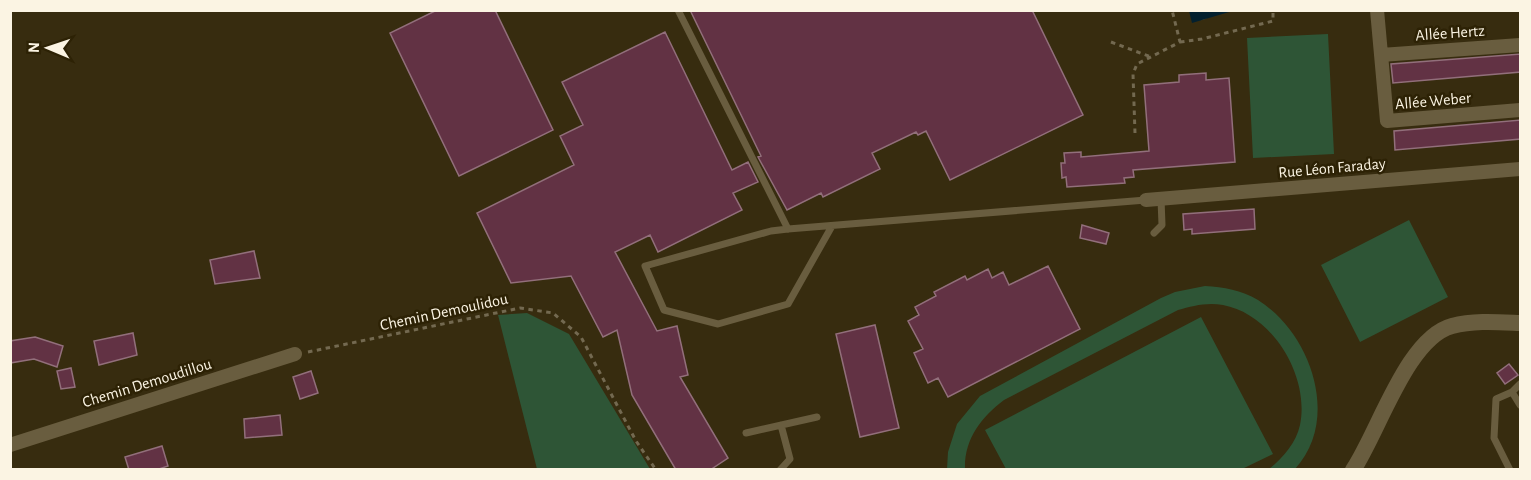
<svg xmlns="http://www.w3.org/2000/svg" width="1531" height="480" font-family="'Alegreya Sans',sans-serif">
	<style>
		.green { fill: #2e5536 }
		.water { fill: url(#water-waves) }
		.building { fill: #623244; stroke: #926f7b; stroke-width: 1.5 }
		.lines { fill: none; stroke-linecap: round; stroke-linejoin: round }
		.path { stroke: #736950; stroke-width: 3; stroke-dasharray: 4.5 4.5; stroke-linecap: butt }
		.service { stroke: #695d3f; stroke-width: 7 }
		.minor { stroke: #695d3f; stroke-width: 14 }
		.tertiary { stroke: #695d3f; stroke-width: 16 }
		.labels { text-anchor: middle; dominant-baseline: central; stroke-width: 5; stroke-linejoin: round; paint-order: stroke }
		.street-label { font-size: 16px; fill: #fbf4e3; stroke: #2d2205 }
	</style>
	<defs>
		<pattern id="water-waves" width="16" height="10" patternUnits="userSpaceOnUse" patternTransform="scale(1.5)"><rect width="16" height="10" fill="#03202e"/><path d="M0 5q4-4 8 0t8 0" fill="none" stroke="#29414c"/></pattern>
	</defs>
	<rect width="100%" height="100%" fill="#372c0f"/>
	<path class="green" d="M 1328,34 L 1334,154 L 1253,158 L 1247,38 Z
		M 1409,220 L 1448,297 L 1360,342 L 1321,265 Z
		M 1205,286 C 1224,287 1241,290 1258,300 C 1311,333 1341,419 1295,469 L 1269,469 C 1283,458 1296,443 1300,425 C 1310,376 1272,314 1223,305 C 1207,302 1192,306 1178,310 L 1004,400 C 981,417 964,440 965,469 L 947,469 L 948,452 L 957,424 L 980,396 L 1161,298 L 1175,292 Z
		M 527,313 L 569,334 L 650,469 L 537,469 L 498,315 Z
		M 1201,317 L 1273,454 L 1242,469 L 1006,469 L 985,430 Z"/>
	<path class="water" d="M 1236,10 L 1192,23 L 1189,11 L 1189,10 Z"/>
	<path class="building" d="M 437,10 L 495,10 L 553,130 L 459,176 L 390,33 Z
		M 690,10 L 1032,10 L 1083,115 L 950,180 L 926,131 L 918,135 L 916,132 L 872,153 L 880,169 L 823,197 L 821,193 L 787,210 L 758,157 L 761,156 Z
		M 665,32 L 732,170 L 748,162 L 758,182 L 733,193 L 742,210 L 658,252 L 650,235 L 615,252 L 657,331 L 677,326 L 688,375 L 680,377 L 728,458 L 710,470 L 676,470 L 632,395 L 617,330 L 603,337 L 571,276 L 511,283 L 477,213 L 574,165 L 560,136 L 583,125 L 562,82 Z
		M 1521,54 L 1521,72 L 1393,83 L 1391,64 Z
		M 1206,73 L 1206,80 L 1229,78 L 1235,162 L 1133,170 L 1134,177 L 1124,178 L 1125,183 L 1067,187 L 1066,177 L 1062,178 L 1061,163 L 1065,163 L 1064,153 L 1081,152 L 1081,157 L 1149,151 L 1144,85 L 1179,82 L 1179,75 Z
		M 1521,120 L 1521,139 L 1395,150 L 1394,131 Z
		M 1254,209 L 1255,229 L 1192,234 L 1192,229 L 1184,230 L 1183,214 Z
		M 1082,225 L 1109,233 L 1106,244 L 1080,238 Z
		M 254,251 L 260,278 L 215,284 L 210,260 Z
		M 1048,266 L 1080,329 L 948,397 L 938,378 L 928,383 L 914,353 L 923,349 L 908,321 L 919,315 L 915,307 L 936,296 L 934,292 L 965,276 L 967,280 L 988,269 L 992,278 L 1003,272 L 1009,285 Z
		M 875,325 L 899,428 L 860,437 L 836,334 Z
		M 133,333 L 137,355 L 99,365 L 94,341 Z
		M 35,337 L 63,346 L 57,367 L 34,359 L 10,363 L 10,341 Z
		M 1509,364 L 1518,375 L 1505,384 L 1497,373 Z
		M 71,368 L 75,387 L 61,389 L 57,371 Z
		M 311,371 L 318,393 L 300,399 L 293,377 Z
		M 280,415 L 282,435 L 245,438 L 244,419 Z
		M 162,446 L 168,466 L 156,470 L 129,470 L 125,457 Z"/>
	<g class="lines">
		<path class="path" d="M 1111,42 L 1151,57
			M 1180,42 L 1202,39 L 1273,21 L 1273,10
			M 1135,133 L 1133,74 L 1137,64 L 1180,42 L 1172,10
			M 308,352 L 520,308 L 553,313 L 581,337 L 636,441 L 656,470"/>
		<path class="service" d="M 678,10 L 788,229
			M 832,226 L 788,304 L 718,324 L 664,310 L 645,266 L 771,231 L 788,229 L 1146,200
			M 1154,233 L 1162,225 L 1161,199
			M 1512,392 L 1520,384
			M 746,433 L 817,417
			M 780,470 L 790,459 L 781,425
			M 1510,470 L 1494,438 L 1496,399 L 1512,392 L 1520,405"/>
		<path class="minor" d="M 1377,10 L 1387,121 L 1520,110
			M 1381,55 L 1520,45
			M 1146,200 L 1520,169
			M 10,445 L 295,354"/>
		<path class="tertiary" d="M 1353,470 C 1379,431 1407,338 1452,326 C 1474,320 1498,322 1520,323"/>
	</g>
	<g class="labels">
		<g class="street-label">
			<text transform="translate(1450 33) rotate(-4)">Allée Hertz</text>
			<text transform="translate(1433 101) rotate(-5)">Allée Weber</text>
			<text transform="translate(1332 168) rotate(-5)">Rue Léon Faraday</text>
			<text transform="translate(444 312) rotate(-12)">Chemin Demoulidou</text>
			<text transform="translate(147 383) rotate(-17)">Chemin Demoudillou</text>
		</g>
	</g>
	<rect width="1531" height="480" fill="none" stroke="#fbf4e3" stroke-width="24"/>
	<g transform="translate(48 48) rotate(272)" stroke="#2d2205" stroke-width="4.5" paint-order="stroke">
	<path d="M0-4.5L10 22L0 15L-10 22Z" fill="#fbf4e3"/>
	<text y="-9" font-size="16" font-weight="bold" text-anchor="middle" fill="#fbf4e3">N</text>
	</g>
</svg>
